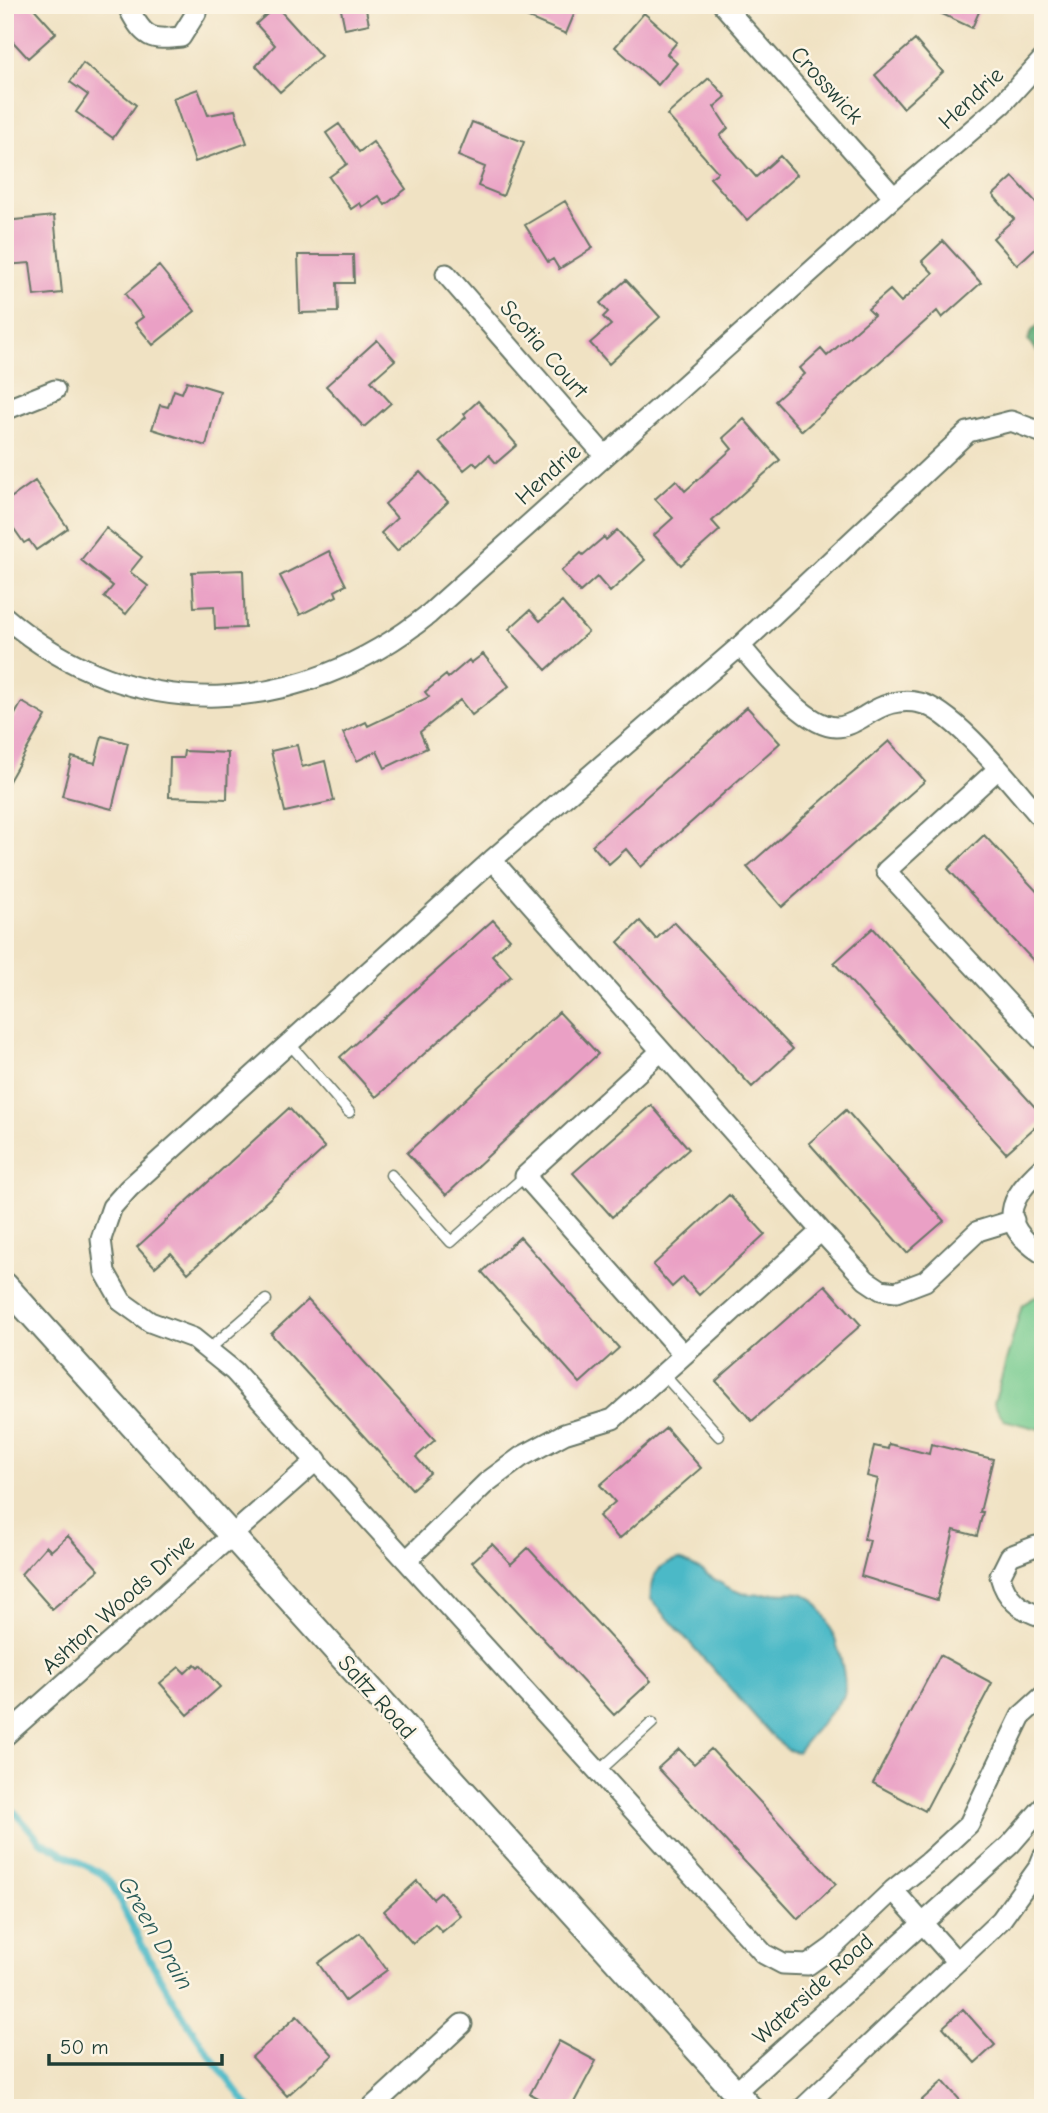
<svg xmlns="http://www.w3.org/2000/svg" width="1048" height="2113" font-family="'Comic Neue',sans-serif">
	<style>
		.green { fill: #73ca8e; stroke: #498461; stroke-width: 2 }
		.forest { fill: #5eae79; stroke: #3e7656; stroke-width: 2 }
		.water { fill: #4cb9c7; stroke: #367b7e; stroke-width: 2 }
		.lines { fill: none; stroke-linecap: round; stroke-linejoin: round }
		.stream { stroke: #4cb9c7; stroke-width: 7 }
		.building { fill: #eaa0c5 }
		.service-casing { stroke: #687766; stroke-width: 13 }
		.minor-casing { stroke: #687766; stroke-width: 23 }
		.tertiary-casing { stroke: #687766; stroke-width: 28 }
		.service { stroke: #fff; stroke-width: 10 }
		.minor { stroke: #fff; stroke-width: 19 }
		.tertiary { stroke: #fff; stroke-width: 24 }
		.labels { text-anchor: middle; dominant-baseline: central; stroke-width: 5; stroke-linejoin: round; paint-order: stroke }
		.street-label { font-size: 23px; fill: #1f3d34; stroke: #fcf5e5 }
		.water-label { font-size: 24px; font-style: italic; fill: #2a5c59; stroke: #fcf5e5 }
	</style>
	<rect width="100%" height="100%" fill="#fcf5e5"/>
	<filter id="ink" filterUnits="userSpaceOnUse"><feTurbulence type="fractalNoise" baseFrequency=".0143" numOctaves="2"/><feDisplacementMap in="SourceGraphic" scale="14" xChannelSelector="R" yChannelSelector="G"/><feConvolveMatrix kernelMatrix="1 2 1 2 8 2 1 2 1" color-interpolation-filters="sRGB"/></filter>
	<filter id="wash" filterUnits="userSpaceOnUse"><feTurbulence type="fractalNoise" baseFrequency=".00686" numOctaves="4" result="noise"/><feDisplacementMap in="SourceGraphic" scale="28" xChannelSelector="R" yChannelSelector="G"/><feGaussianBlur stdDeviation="1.57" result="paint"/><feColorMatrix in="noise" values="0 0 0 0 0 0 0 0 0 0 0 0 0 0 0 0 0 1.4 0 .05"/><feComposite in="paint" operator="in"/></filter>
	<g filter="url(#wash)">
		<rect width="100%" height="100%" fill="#f0e2c3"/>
		<path class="green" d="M 1035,1297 L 1043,1299 L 1043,1430 L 1004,1420 L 994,1404 L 1022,1305 Z"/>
		<path class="forest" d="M 1043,321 L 1043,357 L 1042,358 L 1028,340 L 1032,331 Z"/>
		<path class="water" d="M 679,1560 C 701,1566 715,1583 736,1591 C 757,1599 779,1590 801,1593 C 828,1598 849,1672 844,1696 L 797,1752 L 788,1750 L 774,1738 L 651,1599 C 649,1578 658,1564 679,1560 Z"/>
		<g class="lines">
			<path class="stream" d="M 5,1801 L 40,1841 L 102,1874 L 111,1883 C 151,1968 191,2035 250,2108"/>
		</g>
		<g id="blocks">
			<path class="building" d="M 5,5 L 31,5 L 56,33 L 28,58 L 5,33 Z
				M 340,5 L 365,5 L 369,24 L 345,29 Z
				M 498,5 L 578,5 L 566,34 Z
				M 923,5 L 982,5 L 972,28 Z
				M 276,6 L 321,56 L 280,92 L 256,66 L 275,45 L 256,24 Z
				M 644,13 L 677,42 L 667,54 L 677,63 L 658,85 L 615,47 Z
				M 915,40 L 943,72 L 903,108 L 875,75 Z
				M 83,63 L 136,105 L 113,138 L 76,112 L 88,95 L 70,82 Z
				M 709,78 L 726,97 L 714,107 L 728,128 L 720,136 L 756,177 L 780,156 L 797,175 L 747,220 L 710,178 L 718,172 L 667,115 Z
				M 198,89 L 208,115 L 235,110 L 247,143 L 195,162 L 173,98 Z
				M 472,122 L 524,142 L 503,196 L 478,186 L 485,167 L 458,156 Z
				M 339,124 L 359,152 L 373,142 L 406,189 L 385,205 L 379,196 L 362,207 L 360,203 L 351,209 L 329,177 L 347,164 L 326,133 Z
				M 1013,177 L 1043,210 L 1043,241 L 1017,265 L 993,238 L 1014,219 L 993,195 Z
				M 565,201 L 593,248 L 559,269 L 553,259 L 548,262 L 525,225 Z
				M 54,216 L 62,293 L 34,296 L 30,263 L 5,265 L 5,221 Z
				M 943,241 L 981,283 L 942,318 L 937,311 L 802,431 L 775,401 L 805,374 L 800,368 L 821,349 L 827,356 L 874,315 L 868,309 L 890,290 L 901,302 L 933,273 L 922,261 Z
				M 298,255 L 353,255 L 354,283 L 337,283 L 338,312 L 300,313 Z
				M 159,266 L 195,311 L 153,345 L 135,323 L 143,317 L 125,294 Z
				M 626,280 L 660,317 L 609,364 L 590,343 L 611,325 L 603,317 L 608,312 L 600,303 Z
				M 377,340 L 395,360 L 371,381 L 391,403 L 364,427 L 326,386 Z
				M 187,381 L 220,391 L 206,446 L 152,429 L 160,405 L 168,407 L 174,390 L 182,393 Z
				M 478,401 L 517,445 L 496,463 L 489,455 L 477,466 L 474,462 L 464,470 L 439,441 L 466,417 L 464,414 Z
				M 744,419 L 780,460 L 712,521 L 720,530 L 681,565 L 654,535 L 673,518 L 655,499 L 676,480 L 685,491 L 732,449 L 723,438 Z
				M 420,472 L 448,502 L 397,551 L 381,533 L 397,518 L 385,504 Z
				M 35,481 L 68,528 L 36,550 L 29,540 L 24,543 L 5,516 L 5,502 Z
				M 106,528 L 142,557 L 130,572 L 148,586 L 126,614 L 104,597 L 113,586 L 81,560 Z
				M 617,530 L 645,560 L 610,592 L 597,577 L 580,592 L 561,571 L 581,553 L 583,555 L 604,537 L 606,540 Z
				M 329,551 L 346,585 L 335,591 L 337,596 L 300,615 L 280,576 Z
				M 243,570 L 245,628 L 215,629 L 214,606 L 194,607 L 192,572 Z
				M 562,602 L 588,632 L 546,670 L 509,629 L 530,610 L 540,621 Z
				M 483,654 L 509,686 L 472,715 L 460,700 L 420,732 L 427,748 L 385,768 L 377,751 L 357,761 L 343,733 L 366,722 L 368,726 L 429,697 L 425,692 L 446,675 L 448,678 L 469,660 L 471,663 Z
				M 22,702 L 46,716 L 5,788 L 5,732 Z
				M 747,707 L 780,743 L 641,867 L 626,849 L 609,864 L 592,845 Z
				M 102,736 L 128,743 L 112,809 L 62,796 L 72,757 L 95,763 Z
				M 889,741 L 925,781 L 782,907 L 747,867 Z
				M 297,745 L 302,767 L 325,761 L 334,801 L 285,812 L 271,751 Z
				M 184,751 L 228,753 L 227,799 L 169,797 L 170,758 L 183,758 Z
				M 984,835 L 1043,898 L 1043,971 L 948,869 Z
				M 493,920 L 510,939 L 492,955 L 511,976 L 376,1097 L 340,1057 Z
				M 640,921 L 656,939 L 674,922 L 793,1049 L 752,1087 L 618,942 Z
				M 873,928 L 1043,1116 L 1043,1120 L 1006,1153 L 834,963 Z
				M 559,1012 L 598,1054 L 446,1195 L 407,1153 Z
				M 651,1105 L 689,1149 L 612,1217 L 573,1173 Z
				M 289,1108 L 325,1148 L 188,1273 L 171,1253 L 155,1267 L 137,1247 Z
				M 846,1110 L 944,1221 L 907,1253 L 809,1143 Z
				M 729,1195 L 765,1234 L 699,1295 L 683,1277 L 672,1287 L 653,1265 Z
				M 520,1237 L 619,1348 L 580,1383 L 482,1272 Z
				M 825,1285 L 861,1325 L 752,1421 L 716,1381 Z
				M 308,1300 L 435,1440 L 416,1457 L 430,1473 L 412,1489 L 271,1334 Z
				M 666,1428 L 701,1468 L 619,1539 L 599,1516 L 615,1502 L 600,1485 Z
				M 889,1444 L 929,1454 L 931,1444 L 993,1459 L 980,1512 L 983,1512 L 977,1536 L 954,1530 L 937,1600 L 861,1576 L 870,1540 L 864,1539 L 878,1479 L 867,1476 L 874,1446 L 888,1449 Z
				M 68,1536 L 99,1570 L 52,1609 L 21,1574 L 46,1546 L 51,1551 Z
				M 492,1544 L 511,1564 L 528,1548 L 651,1681 L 614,1715 L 472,1562 Z
				M 940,1655 L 992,1683 L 925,1811 L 873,1783 Z
				M 195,1664 L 198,1667 L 200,1665 L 220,1687 L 188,1715 L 160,1683 L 179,1667 L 185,1673 Z
				M 679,1749 L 694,1764 L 711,1749 L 836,1884 L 798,1919 L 658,1768 Z
				M 417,1881 L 433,1899 L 441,1892 L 461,1916 L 442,1932 L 435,1924 L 413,1944 L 384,1911 Z
				M 360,1933 L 387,1970 L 345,2001 L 318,1963 Z
				M 963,2009 L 995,2045 L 975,2063 L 943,2027 Z
				M 297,2016 L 333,2055 L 287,2096 L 252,2057 Z
				M 559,2041 L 596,2061 L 571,2108 L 556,2108 L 530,2094 Z
				M 943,2081 L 967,2108 L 913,2108 Z"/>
		</g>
	</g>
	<g filter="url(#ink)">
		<use href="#blocks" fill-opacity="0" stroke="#687766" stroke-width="2"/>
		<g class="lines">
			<defs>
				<path id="service" d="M 289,1043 L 349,1112
					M 391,1175 L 451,1242 L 525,1176
					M 208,1350 L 266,1300
					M 663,1374 L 719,1436
					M 599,1771 L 652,1723"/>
				<path id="minor" d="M 131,5 L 130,11 C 144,37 150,41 181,37 L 196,13 L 196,5
					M 723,5 L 894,197
					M 446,274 L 605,456
					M 5,410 L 55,390
					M 1043,433 L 1011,421 L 968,432 L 740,646 L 492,860 L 129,1188 L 112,1207 L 101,1239 L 105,1272 L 122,1302 L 150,1322 L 193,1338 L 234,1371 L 764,1954 L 783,1964 L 808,1965 L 833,1947 L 893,1890 L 929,1861 L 969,1824 L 1021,1716 L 1043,1696
					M 5,617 C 134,728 300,718 429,614 L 894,197 L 1002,104 L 1043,59
					M 740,646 C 762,670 803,726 836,727 C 847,727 856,721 865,716 C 882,705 899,698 920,703 C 956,711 1016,790 1043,820
					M 997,770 L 886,871 L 1043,1041
					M 492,860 L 821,1231 L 866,1280 L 881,1290 L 896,1292 L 925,1281 L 978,1231 L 1014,1220
					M 661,1051 L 525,1176 L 684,1355
					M 1043,1167 C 1008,1199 996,1224 1043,1254
					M 1043,1547 L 1036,1546 L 1010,1556 L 1000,1576 C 1006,1599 1020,1610 1043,1617
					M 408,1559 L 486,1483 L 521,1457 L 564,1434 L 613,1419 L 821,1231
					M 5,1736 L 317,1460
					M 893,1890 L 957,1962
					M 735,2092 L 1010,1845 L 1043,1807
					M 371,2108 L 462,2024
					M 803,2108 L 1001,1920 L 1039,1867 L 1043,1857"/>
				<path id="tertiary" d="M 5,1285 L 750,2108"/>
			</defs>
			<use href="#service" class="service-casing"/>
			<use href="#minor" class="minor-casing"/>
			<use href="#tertiary" class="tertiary-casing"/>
			<use href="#service" class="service"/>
			<use href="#minor" class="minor"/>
			<use href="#tertiary" class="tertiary"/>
		</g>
	</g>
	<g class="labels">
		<g class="street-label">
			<text transform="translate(827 85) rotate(48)">Crosswick</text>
			<text transform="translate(971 98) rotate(-43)">Hendrie</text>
			<text transform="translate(544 349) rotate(49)">Scotia Court</text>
			<text transform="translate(548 474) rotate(-42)">Hendrie</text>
			<text transform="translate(118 1604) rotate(-42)">Ashton Woods Drive</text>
			<text transform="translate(377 1697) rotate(48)">Saltz Road</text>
			<text transform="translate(813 1989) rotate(-42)">Waterside Road</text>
		</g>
		<g class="water-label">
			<text transform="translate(156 1933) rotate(60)">Green Drain</text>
		</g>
	</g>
	<rect width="1048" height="2113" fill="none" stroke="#fcf5e5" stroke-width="28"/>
	<path d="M49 2054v10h173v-10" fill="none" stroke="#1f3d34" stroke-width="3.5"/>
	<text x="60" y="2054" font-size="21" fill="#1f3d34" stroke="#fcf5e5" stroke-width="5" paint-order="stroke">50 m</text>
</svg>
